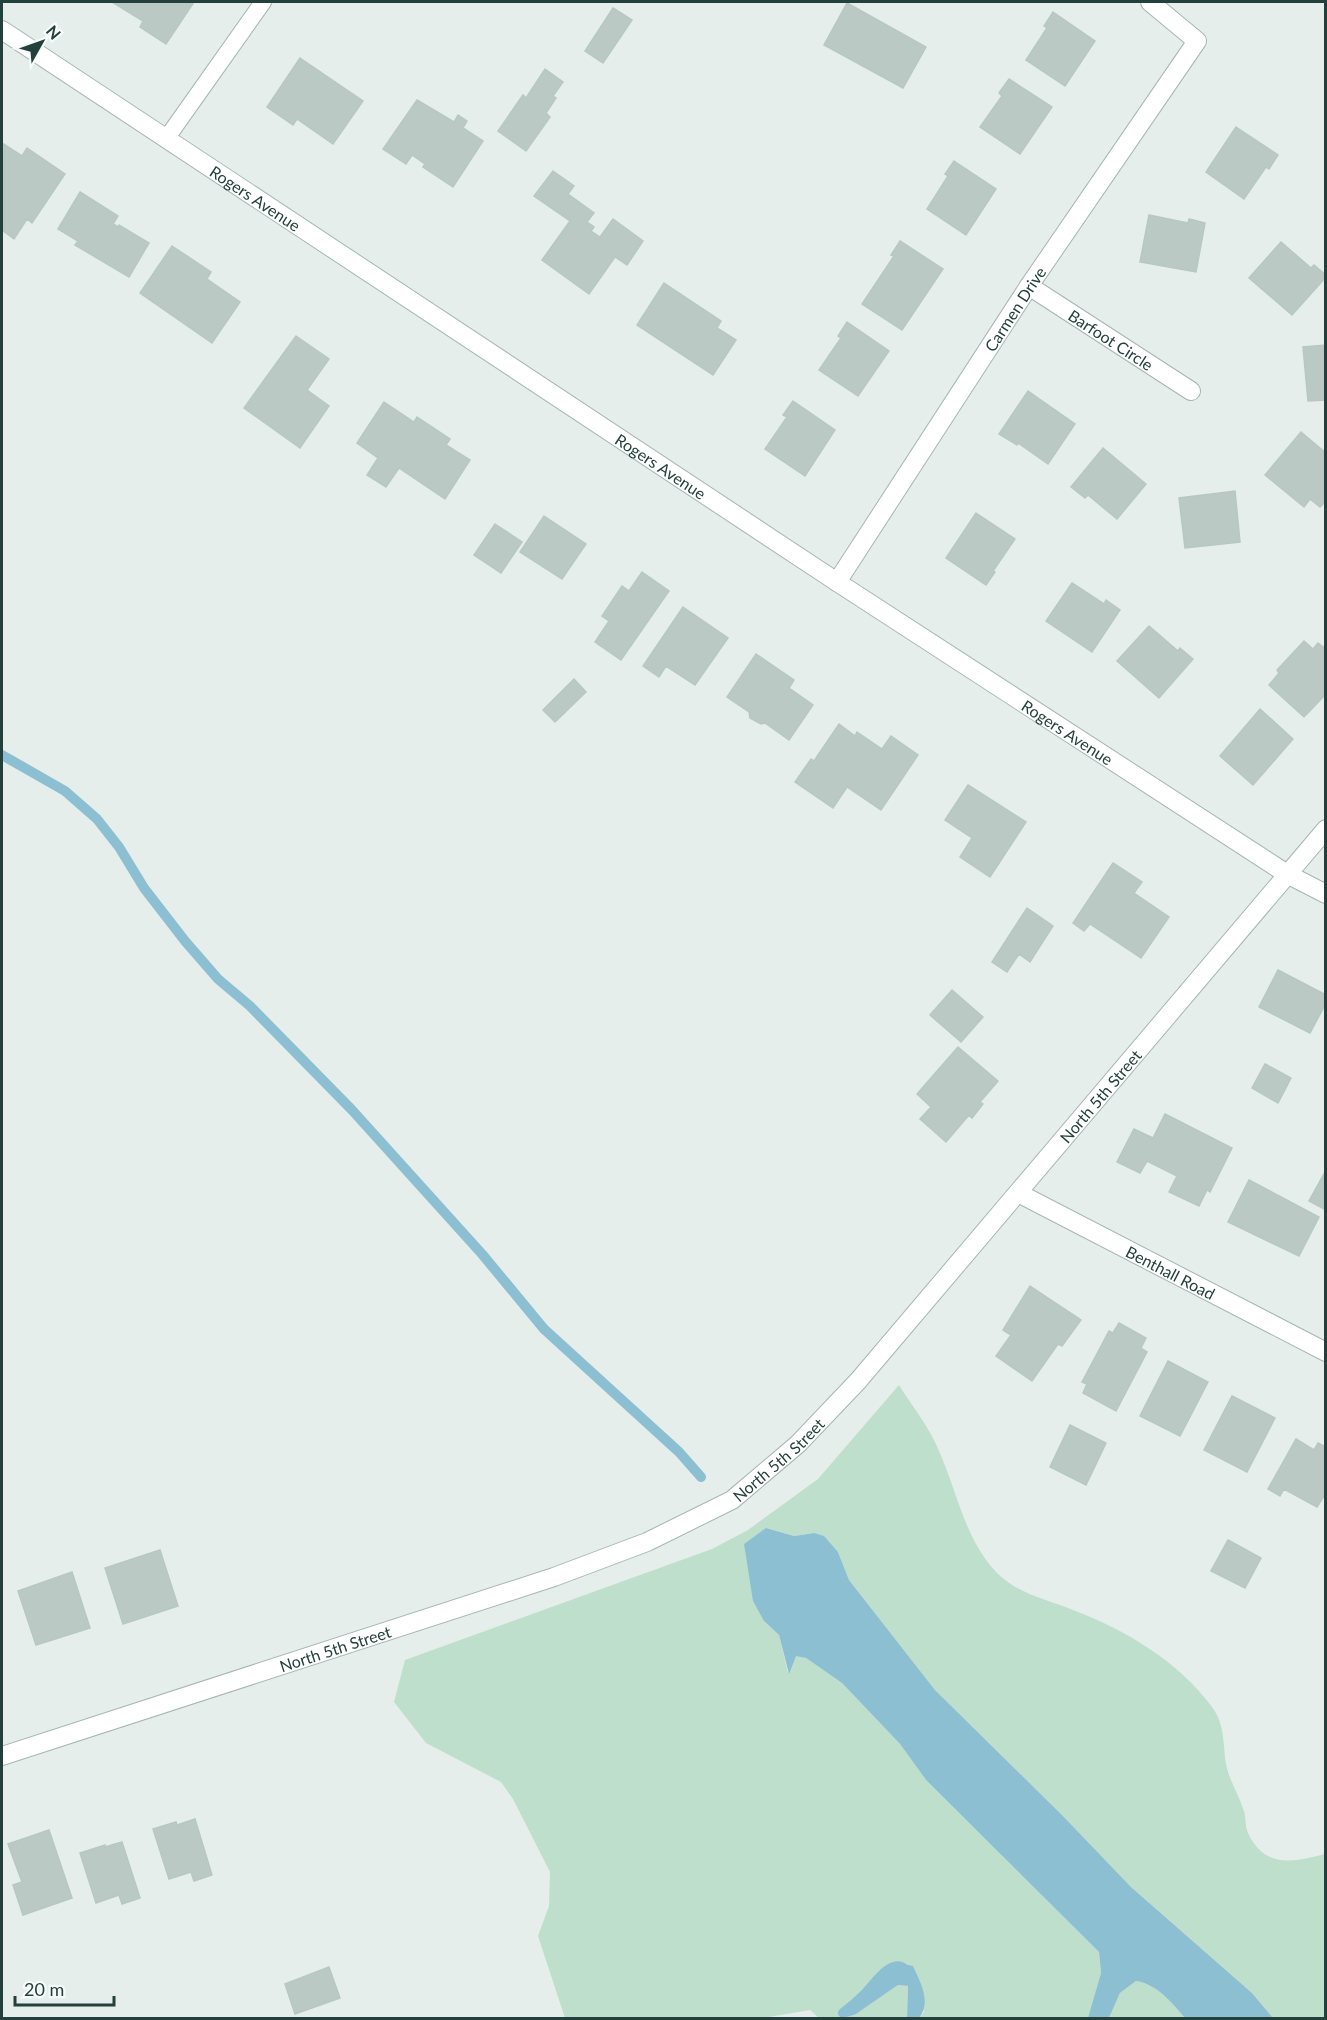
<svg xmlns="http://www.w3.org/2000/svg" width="1327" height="2020" font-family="Lato,sans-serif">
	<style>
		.green { fill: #bedfcb }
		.water { fill: #8dbfd3 }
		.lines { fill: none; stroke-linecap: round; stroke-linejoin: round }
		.stream { stroke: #8dbfd3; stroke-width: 10 }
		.building { fill: #bac9c4; stroke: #b7c8c3; stroke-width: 1.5 }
		.service-casing { stroke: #a7b6b3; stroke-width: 18 }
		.minor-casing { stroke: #a7b6b3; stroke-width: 20 }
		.service { stroke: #fff; stroke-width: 16 }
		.minor { stroke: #fff; stroke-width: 18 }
		.labels { text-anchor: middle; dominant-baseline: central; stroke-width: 4.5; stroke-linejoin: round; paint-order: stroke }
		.street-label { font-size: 16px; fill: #24403c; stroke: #f6faf8 }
	</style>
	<rect width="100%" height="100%" fill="#e5eeeb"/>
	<path class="green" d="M 899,1385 C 912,1406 930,1428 939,1451 C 957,1491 965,1540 997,1573 C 1018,1594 1046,1599 1073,1610 C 1126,1630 1179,1662 1212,1707 C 1225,1724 1223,1745 1226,1764 C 1229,1780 1239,1795 1244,1811 C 1246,1818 1245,1826 1248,1833 C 1265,1869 1293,1862 1325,1854 L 1325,2018 L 1273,2018 L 1252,1993 L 1131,1887 L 1062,1815 L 935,1690 L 849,1580 L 838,1552 L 814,1533 L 794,1536 L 766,1528 L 764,1621 L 779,1635 L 788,1673 L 796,1655 L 806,1658 L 841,1682 L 900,1744 L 926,1780 L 1099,1952 L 1101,1973 L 1090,2013 L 1088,2018 L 919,2018 L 924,2012 L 913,1966 L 856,2014 L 898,1985 L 908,1986 L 907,2018 L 819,2018 L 810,2010 L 763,2018 L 565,2018 L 538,1936 L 549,1906 L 550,1872 L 513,1799 L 501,1782 L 426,1743 L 394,1702 L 405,1660 L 712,1549 L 748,1530 L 818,1479 Z
		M 1136,1981 C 1157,1984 1172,2003 1185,2018 L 1109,2018 L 1120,1993 Z"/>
	<path class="water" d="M 766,1528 L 794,1536 L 814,1533 L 824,1536 L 838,1552 L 849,1580 L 935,1690 L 1062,1815 L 1131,1887 L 1252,1993 L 1273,2018 L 1185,2018 C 1172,2003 1157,1984 1136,1981 L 1120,1993 L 1109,2018 L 1088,2018 L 1101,1973 L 1099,1952 L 926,1780 L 900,1744 L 842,1683 L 806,1658 L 796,1656 L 789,1674 L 779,1635 L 764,1621 L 753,1601 L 744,1544 Z
		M 903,1964 L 913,1966 C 920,1982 932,2002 919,2018 L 907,2018 L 908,1986 L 898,1985 L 856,2014 L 847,2017 L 847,2006 Z"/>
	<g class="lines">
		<path class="stream" d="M 2,755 L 65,791 L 97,819 L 119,847 L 144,888 L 185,941 L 218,979 L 250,1006 L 352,1110 L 482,1254 L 544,1329 L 679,1452 L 701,1477
			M 843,2013 C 851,2007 858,2001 865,1994 C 875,1984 894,1953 908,1973"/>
	</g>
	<path class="building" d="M 112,2 L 194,2 L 166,44 L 140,27 L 143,21 Z
		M 847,3 L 926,47 L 903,88 L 824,45 Z
		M 613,8 L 632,20 L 603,63 L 585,51 Z
		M 1053,12 L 1095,41 L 1065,86 L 1026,60 L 1047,28 L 1044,26 Z
		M 300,58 L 363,101 L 333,144 L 297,119 L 293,125 L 267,107 Z
		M 545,69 L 563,82 L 553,96 L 556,98 L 546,113 L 550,117 L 526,151 L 498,131 L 523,95 L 526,98 Z
		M 1009,79 L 1052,107 L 1020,154 L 980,127 L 1002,96 L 999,93 Z
		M 417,100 L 454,122 L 458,115 L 467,121 L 463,128 L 483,141 L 453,187 L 423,167 L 425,164 L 412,155 L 406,164 L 383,149 Z
		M 1236,127 L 1278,155 L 1269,169 L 1266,167 L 1244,199 L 1206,172 Z
		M 2,143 L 22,156 L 27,148 L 65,174 L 32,223 L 27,219 L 14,239 L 2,230 Z
		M 954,161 L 996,189 L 966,235 L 927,209 L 948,176 L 945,174 Z
		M 553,171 L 574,186 L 568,194 L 594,213 L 587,222 L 594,227 L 591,231 L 600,237 L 613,219 L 643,241 L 627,265 L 615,257 L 589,294 L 542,260 L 570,221 L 534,196 Z
		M 80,192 L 118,216 L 113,224 L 118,227 L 119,225 L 149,243 L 129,277 L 75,245 L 78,241 L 58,229 Z
		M 1149,215 L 1188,223 L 1189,219 L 1205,223 L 1196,272 L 1140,262 Z
		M 900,241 L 943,269 L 902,330 L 862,304 L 894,256 L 891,255 Z
		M 1281,242 L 1311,268 L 1314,265 L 1326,275 L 1326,277 L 1292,315 L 1249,278 Z
		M 172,246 L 211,272 L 207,279 L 240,302 L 212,343 L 140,293 Z
		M 664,283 L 721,321 L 717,328 L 736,340 L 713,375 L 637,325 Z
		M 847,322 L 889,351 L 858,396 L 819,370 L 841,338 L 838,336 Z
		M 296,336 L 329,359 L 307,390 L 329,406 L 300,448 L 244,408 Z
		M 1326,345 L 1326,400 L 1308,401 L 1303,347 Z
		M 1028,391 L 1075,424 L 1048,464 L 1018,443 L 1017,445 L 999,434 Z
		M 793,401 L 835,430 L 805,476 L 765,449 L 787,417 L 783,415 Z
		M 384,402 L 414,422 L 417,417 L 450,439 L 446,445 L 470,460 L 445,499 L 399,468 L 386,487 L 367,475 L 378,458 L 357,443 Z
		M 1301,432 L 1326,453 L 1326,501 L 1320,507 L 1310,499 L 1304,507 L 1265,475 Z
		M 1103,448 L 1146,484 L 1117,519 L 1088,495 L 1085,498 L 1071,487 Z
		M 1235,491 L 1240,542 L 1185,548 L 1179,498 Z
		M 976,513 L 1015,539 L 993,571 L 995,572 L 986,585 L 946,558 Z
		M 544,516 L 586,544 L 562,579 L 520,552 Z
		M 495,524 L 522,542 L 501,573 L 474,555 Z
		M 642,572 L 669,591 L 621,660 L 595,642 L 609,621 L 602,616 L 622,586 L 629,591 Z
		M 1072,583 L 1104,604 L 1106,600 L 1120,610 L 1092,652 L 1046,621 Z
		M 683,607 L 728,638 L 695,685 L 666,666 L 659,677 L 643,666 Z
		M 1149,626 L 1178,651 L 1180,648 L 1193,659 L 1159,698 L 1117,661 Z
		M 1304,641 L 1313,649 L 1318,643 L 1326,649 L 1326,694 L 1304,717 L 1269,685 L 1279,673 L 1277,670 Z
		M 756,654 L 794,680 L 789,688 L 813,705 L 789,740 L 765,723 L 761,724 L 750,718 L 749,712 L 727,697 Z
		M 574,679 L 586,692 L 555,722 L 543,710 Z
		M 1260,709 L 1293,739 L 1253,785 L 1220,756 Z
		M 839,724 L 855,736 L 857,732 L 882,749 L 891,736 L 918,755 L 881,810 L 847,787 L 833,808 L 795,782 L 811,759 L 814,761 Z
		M 968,785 L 1026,822 L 990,877 L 960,857 L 972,838 L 945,820 Z
		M 1113,863 L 1142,882 L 1134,893 L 1169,917 L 1141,958 L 1090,924 L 1084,931 L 1073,923 Z
		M 1027,908 L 1053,926 L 1030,962 L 1019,954 L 1007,972 L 992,962 Z
		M 1278,970 L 1326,995 L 1326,1003 L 1310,1033 L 1259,1007 Z
		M 952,990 L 983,1017 L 961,1042 L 930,1015 Z
		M 958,1047 L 998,1081 L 980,1102 L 983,1104 L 972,1118 L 969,1115 L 946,1142 L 920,1119 L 931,1107 L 917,1094 Z
		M 1265,1064 L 1291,1078 L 1278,1103 L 1252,1088 Z
		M 1165,1114 L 1232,1148 L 1210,1192 L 1207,1190 L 1199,1206 L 1169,1192 L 1177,1176 L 1147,1161 L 1140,1173 L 1117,1162 L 1134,1129 L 1153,1138 Z
		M 1326,1170 L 1326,1210 L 1309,1201 Z
		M 1249,1180 L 1319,1217 L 1299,1256 L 1228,1222 Z
		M 1030,1286 L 1081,1320 L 1062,1346 L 1058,1344 L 1032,1381 L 996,1356 L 1011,1335 L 1003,1330 Z
		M 1119,1323 L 1146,1338 L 1141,1348 L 1147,1352 L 1116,1411 L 1083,1393 L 1087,1384 L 1082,1382 L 1109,1331 L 1113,1333 Z
		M 1168,1361 L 1208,1382 L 1180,1436 L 1140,1416 Z
		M 1232,1396 L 1275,1418 L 1247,1472 L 1204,1450 Z
		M 1070,1425 L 1106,1443 L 1086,1485 L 1050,1467 Z
		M 1296,1439 L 1314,1450 L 1318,1443 L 1326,1447 L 1326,1493 L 1317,1507 L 1284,1489 L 1280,1496 L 1268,1489 Z
		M 1228,1540 L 1261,1558 L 1245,1588 L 1211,1571 Z
		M 160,1550 L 178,1606 L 123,1624 L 105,1568 Z
		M 72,1572 L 90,1628 L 36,1645 L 18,1591 Z
		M 195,1819 L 212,1875 L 194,1881 L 191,1872 L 169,1879 L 153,1829 L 176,1822 L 177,1825 Z
		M 49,1830 L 72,1898 L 23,1915 L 13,1885 L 22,1882 L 8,1844 Z
		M 122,1842 L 140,1898 L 122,1904 L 119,1895 L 96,1903 L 80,1853 L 105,1845 L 105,1847 Z
		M 329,1967 L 340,1998 L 295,2014 L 285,1984 Z"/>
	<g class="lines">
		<defs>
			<path id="service" d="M 166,139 L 263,2"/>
			<g id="minor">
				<path id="s1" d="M 2,30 L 837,582 L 1287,874 L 1326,894"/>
				<path id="s2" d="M 1029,286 L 1191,391"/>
				<path id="s3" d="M 837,582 L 1029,286 L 1197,41 L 1150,2"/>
				<path id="s4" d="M 1018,1193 L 1326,1352"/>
				<path id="s5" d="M 2,1756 L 554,1577 L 647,1542 L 732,1500 L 798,1444 L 858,1381 L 1326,829"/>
			</g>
		</defs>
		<use href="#service" class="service-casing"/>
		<use href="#minor" class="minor-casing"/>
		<use href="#service" class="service"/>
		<use href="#minor" class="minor"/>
	</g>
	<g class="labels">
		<g class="street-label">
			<text stroke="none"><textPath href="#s1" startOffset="304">Rogers Avenue</textPath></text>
			<text stroke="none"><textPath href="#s3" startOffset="326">Carmen Drive</textPath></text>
			<text stroke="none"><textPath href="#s2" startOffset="98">Barfoot Circle</textPath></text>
			<text stroke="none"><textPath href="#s1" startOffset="790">Rogers Avenue</textPath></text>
			<text stroke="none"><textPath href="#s1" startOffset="1276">Rogers Avenue</textPath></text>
			<text stroke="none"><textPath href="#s5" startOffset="1322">North 5th Street</textPath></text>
			<text stroke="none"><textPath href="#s4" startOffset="172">Benthall Road</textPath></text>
			<text stroke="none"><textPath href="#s5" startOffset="836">North 5th Street</textPath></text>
			<text stroke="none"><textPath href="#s5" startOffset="350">North 5th Street</textPath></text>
		</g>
	</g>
	<rect width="1327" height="2020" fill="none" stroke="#24403c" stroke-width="6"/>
	<g transform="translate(42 42) rotate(50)" stroke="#f6faf8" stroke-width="4.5" paint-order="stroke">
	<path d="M0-4.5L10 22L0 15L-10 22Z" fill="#24403c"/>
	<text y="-9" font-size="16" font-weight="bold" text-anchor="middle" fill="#24403c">N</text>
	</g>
	<path d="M15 1996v9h99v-9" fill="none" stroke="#24403c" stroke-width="3"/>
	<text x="24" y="1996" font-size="18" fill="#24403c" stroke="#f6faf8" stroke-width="4.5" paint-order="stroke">20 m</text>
</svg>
